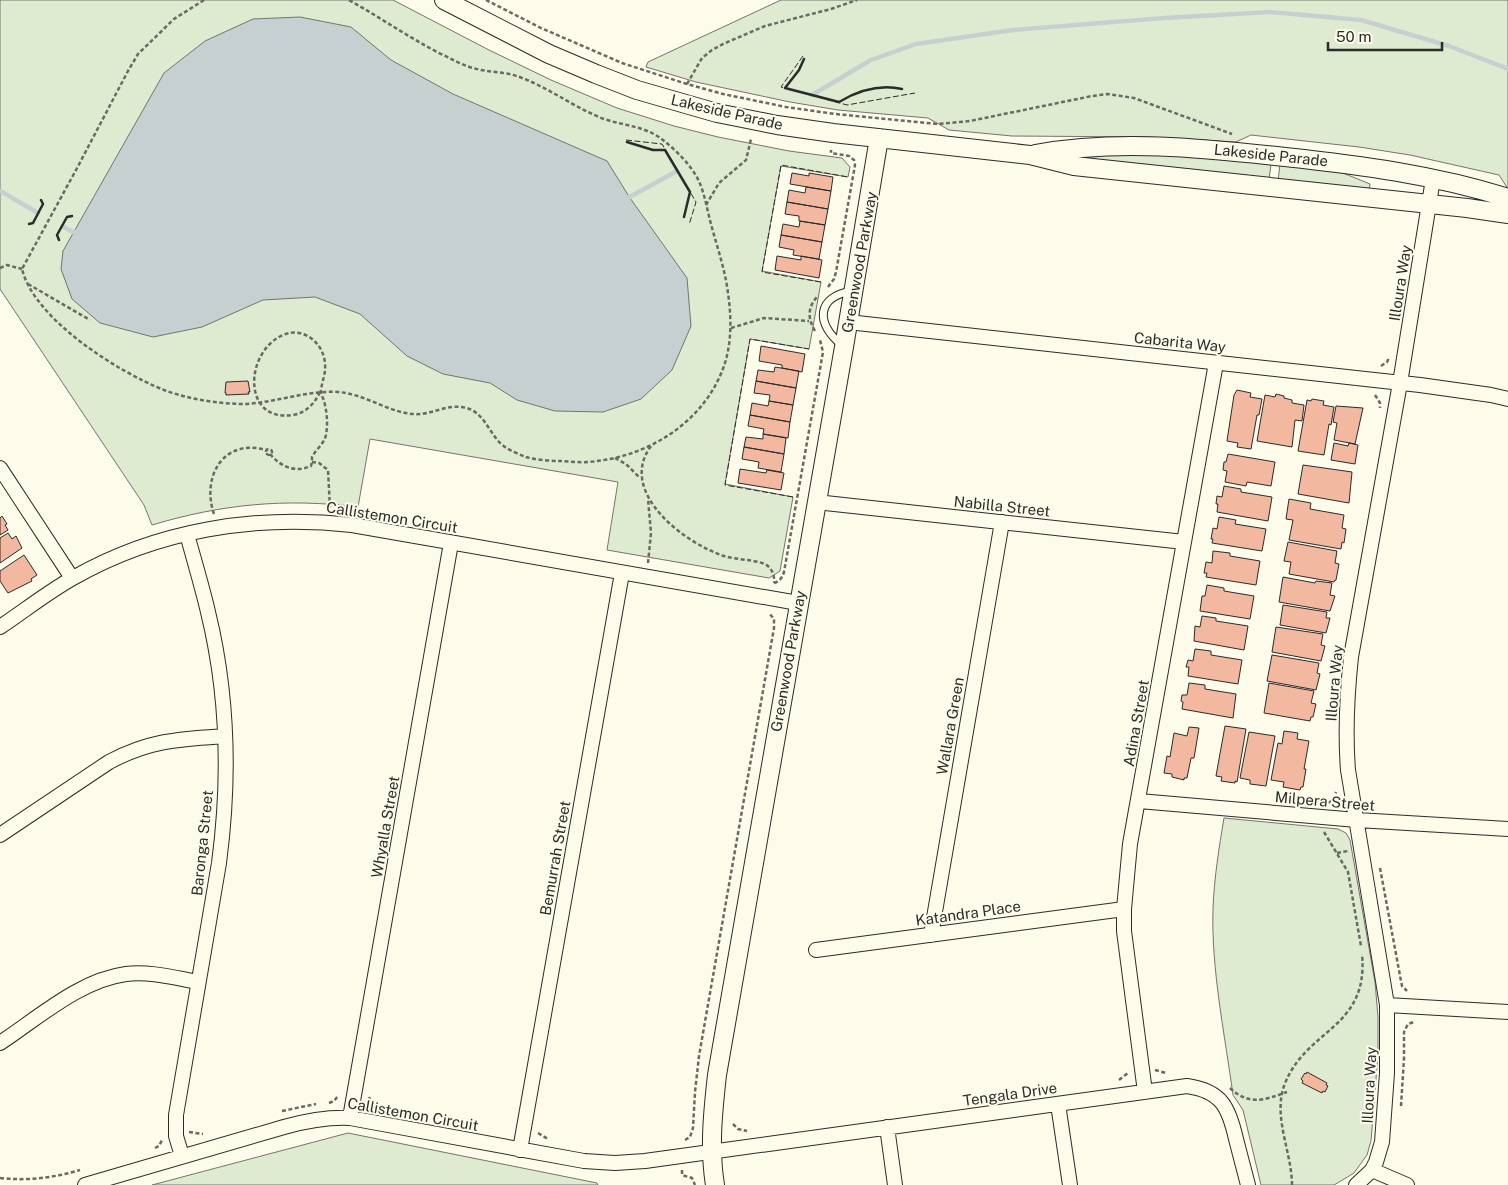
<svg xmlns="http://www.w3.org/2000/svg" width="1508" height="1185" font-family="'Public Sans',sans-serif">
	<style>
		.green { fill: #deebd1; stroke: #74746e }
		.water { fill: #c7d0d0; stroke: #74746e }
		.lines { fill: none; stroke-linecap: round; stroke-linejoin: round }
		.stream { stroke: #c7d0d0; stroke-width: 4.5 }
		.building { fill: #f2b8a0; stroke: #2b2b2b }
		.service-casing { stroke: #2b2b2b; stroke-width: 9 }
		.minor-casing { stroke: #2b2b2b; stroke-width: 16 }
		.tertiary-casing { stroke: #2b2b2b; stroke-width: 20 }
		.path { stroke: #6a6964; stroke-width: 2.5; stroke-dasharray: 4 2.5; stroke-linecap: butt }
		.service { stroke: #fdfbea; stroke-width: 7 }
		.minor { stroke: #fdfbea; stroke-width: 14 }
		.tertiary { stroke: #fdfbea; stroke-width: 18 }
		.fence { stroke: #2b2b2b; stroke-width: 1; stroke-dasharray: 6 2.5; stroke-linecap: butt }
		.wall { stroke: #2b2b2b; stroke-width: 2.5 }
		.labels { text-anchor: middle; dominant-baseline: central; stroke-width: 4; stroke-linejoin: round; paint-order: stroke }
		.street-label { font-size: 15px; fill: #2b2b2b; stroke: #fdfbea }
	</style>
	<rect width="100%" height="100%" fill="#fdfbea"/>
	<path class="green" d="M 0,0 L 393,0 L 489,50 L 551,80 L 617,108 L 674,126 L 718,137 L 789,151 L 842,158 L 850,167 L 848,177 L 781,166 L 762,271 L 821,282 L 809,349 L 750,339 L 725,484 L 793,497 L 780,571 L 769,578 L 607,550 L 618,482 L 370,439 L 358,507 C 286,498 222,504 152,525 L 144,505 L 0,289 Z
		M 781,0 L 1508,0 L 1508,189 L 1499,175 L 1410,155 L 1359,147 L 1251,135 L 1236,142 L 1149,137 L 1012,136 L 949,130 L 928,118 L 838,110 L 790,102 L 696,82 L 646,67 L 648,62 Z
		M 1146,153 L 1271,164 L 1269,180 L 1085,160 L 1085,155 Z
		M 1280,164 L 1338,171 L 1370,184 L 1369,191 L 1278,181 Z
		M 1224,818 L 1338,829 L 1346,833 L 1350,840 L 1375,982 L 1378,1017 L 1378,1054 L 1371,1141 L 1367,1155 L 1354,1173 L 1334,1185 L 1261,1185 L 1243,1110 L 1233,1095 C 1225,1036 1211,968 1213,909 C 1214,879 1219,848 1224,818 Z
		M 348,1133 L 597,1183 L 598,1185 L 152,1185 Z"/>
	<path class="water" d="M 300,17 L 351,27 L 391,60 L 453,94 L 607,161 L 630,198 L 687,278 L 691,326 L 672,370 L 641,399 L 603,412 L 555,411 L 517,400 L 490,383 L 443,374 L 407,356 L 360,314 L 315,297 L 263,300 L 202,327 L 153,337 L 100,323 L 72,299 L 61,269 L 63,251 L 164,73 L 205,41 L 253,19 Z"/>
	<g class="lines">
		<path class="stream" d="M 812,95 L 871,60 L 916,44 L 1013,30 L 1164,18 L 1270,12 L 1361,20 L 1449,46 L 1508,69
			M 0,191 L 38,213
			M 626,199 L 677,171
			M 62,226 L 73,232 L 79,232"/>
	</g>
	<path class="building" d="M 792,173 L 809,176 L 809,173 L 833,177 L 831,191 L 790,184 Z
		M 806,187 L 831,191 L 828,209 L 787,202 L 789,190 L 805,193 Z
		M 787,202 L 828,209 L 825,225 L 799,221 L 799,216 L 785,214 Z
		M 800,221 L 825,225 L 822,242 L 781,235 L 783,224 L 799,227 Z
		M 781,235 L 822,242 L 819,259 L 793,255 L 794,250 L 779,247 Z
		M 777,256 L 801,260 L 801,256 L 822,260 L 819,278 L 775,270 Z
		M 761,346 L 805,354 L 802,372 L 782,368 L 782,365 L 759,361 Z
		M 775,367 L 799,371 L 796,388 L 756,381 L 758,370 L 774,372 Z
		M 248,381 L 250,392 L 248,392 L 249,394 L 226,395 L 226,393 L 225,393 L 226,382 Z
		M 756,381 L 796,388 L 793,405 L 769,401 L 770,395 L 754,393 Z
		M 1237,390 L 1251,393 L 1250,397 L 1262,399 L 1259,415 L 1257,415 L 1251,449 L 1237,447 L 1238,443 L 1227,441 L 1234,395 Z
		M 1276,394 L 1284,396 L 1284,398 L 1292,400 L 1292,403 L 1304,405 L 1302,421 L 1295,420 L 1292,447 L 1257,441 L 1265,395 L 1275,397 Z
		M 1312,399 L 1324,401 L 1323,405 L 1334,407 L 1331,425 L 1329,424 L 1324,455 L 1298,451 L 1307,400 L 1311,401 Z
		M 769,401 L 793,405 L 790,422 L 750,415 L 752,403 L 768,406 Z
		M 1336,406 L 1363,408 L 1355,444 L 1334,440 L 1337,423 L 1333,422 Z
		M 750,415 L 790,422 L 788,438 L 763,434 L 764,429 L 748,426 Z
		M 763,434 L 786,438 L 784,454 L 744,447 L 746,437 L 763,439 Z
		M 1334,443 L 1348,446 L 1349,443 L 1358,445 L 1355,464 L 1331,460 Z
		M 744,447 L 784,454 L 781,472 L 758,468 L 759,462 L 742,459 Z
		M 1228,454 L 1275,462 L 1271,486 L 1247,482 L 1246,486 L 1225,482 L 1227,471 L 1223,470 L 1224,462 L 1226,462 Z
		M 1303,465 L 1352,472 L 1349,503 L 1298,494 Z
		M 740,469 L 766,473 L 767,470 L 784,473 L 781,490 L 738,483 Z
		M 1224,486 L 1241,489 L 1241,492 L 1272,497 L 1268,521 L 1217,512 L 1218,504 L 1216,504 L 1217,496 L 1222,497 Z
		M 1289,499 L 1311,503 L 1310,509 L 1344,515 L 1342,528 L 1346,529 L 1344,543 L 1342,542 L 1341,549 L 1289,540 L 1293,520 L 1286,519 Z
		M 2,516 L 7,524 L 5,525 L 8,530 L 0,535 L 0,518 Z
		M 1219,517 L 1236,520 L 1235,524 L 1266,529 L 1262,551 L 1212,543 L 1213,539 L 1211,539 L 1213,528 L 1217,529 Z
		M 8,533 L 12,539 L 16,536 L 22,548 L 0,563 L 0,538 Z
		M 1288,542 L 1337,551 L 1335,563 L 1339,564 L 1336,580 L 1335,580 L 1334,582 L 1289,574 L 1291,562 L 1284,561 Z
		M 1213,551 L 1230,553 L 1230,556 L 1260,561 L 1256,585 L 1206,577 L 1207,573 L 1204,573 L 1206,562 L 1212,563 Z
		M 24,555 L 37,575 L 31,579 L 32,581 L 8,593 L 0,581 L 0,571 Z
		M 1283,577 L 1315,583 L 1316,581 L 1332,583 L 1330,595 L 1335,596 L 1330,611 L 1279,602 Z
		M 1207,585 L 1224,588 L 1224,591 L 1254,596 L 1250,619 L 1200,611 L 1202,596 L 1205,596 Z
		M 1283,605 L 1327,612 L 1326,618 L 1330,618 L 1326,633 L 1280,625 Z
		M 1202,616 L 1216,618 L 1216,621 L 1248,626 L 1244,650 L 1194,641 L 1195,626 L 1200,627 Z
		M 1276,627 L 1323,634 L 1321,645 L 1325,646 L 1321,661 L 1272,652 Z
		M 1195,649 L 1211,651 L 1211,655 L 1242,660 L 1238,684 L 1188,676 L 1189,667 L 1186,667 L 1188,660 L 1193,661 Z
		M 1272,655 L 1319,663 L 1317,673 L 1320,674 L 1316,690 L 1267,681 Z
		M 1189,683 L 1205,685 L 1205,689 L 1236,694 L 1233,718 L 1182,709 L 1183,702 L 1181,701 L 1182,695 L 1187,695 Z
		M 1269,683 L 1314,691 L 1311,703 L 1316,704 L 1313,717 L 1311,717 L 1310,721 L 1264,713 Z
		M 1225,726 L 1246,729 L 1237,782 L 1235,781 L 1235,783 L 1221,781 L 1222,777 L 1216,776 Z
		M 1189,727 L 1199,728 L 1194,758 L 1191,758 L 1187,778 L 1184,778 L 1184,780 L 1172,777 L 1172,774 L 1164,773 L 1167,756 L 1170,757 L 1174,733 L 1187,736 Z
		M 1284,731 L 1298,733 L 1297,739 L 1309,741 L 1304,769 L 1306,769 L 1303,787 L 1301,787 L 1300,790 L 1283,787 L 1284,782 L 1271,780 L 1278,743 L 1282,744 Z
		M 1249,732 L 1275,736 L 1266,786 L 1250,784 L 1250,780 L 1240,778 Z
		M 1307,1072 L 1327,1083 L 1326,1085 L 1328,1086 L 1325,1092 L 1323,1091 L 1322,1093 L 1302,1083 L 1303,1081 L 1301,1079 L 1305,1073 L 1306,1074 Z"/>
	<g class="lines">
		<defs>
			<path id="service" d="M 842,345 C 815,324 816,296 853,291"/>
			<path id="minor" d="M 848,322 L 1420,385 L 1491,395 L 1508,399
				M 0,468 L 72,578
				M 816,502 L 1184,542
				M 0,627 C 24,611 48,592 73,578 C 157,530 256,514 352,525 L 798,603
				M 1139,801 L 1357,820 L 1508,829
				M 0,835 L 109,762 C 150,740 180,739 225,736
				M 931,935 L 1002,522
				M 816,950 L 1124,909
				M 1387,1005 L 1508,1012
				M 0,1043 C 38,1018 80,980 126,974 C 150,971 175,978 198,982
				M 1145,1092 L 1124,931 L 1124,909 L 1130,844 L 1216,363
				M 1058,1104 L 1070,1185
				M 350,1118 L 451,543
				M 887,1127 L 895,1185
				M 520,1150 L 622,573
				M 182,1156 L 176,1136 L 176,1115 L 219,863 C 230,780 228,694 208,612 C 202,586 194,560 187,534
				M 1372,1170 L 1407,1185
				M 85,1185 L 284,1127 C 306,1121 327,1117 350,1118 L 584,1161 L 615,1163 L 645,1161 L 1187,1086 C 1222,1091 1229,1108 1236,1139 C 1240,1154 1244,1170 1248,1185
				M 1356,1185 L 1372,1170 L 1376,1162 L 1382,1142 L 1387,1073 L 1387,1005 L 1348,770 C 1345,732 1347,695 1351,657 L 1400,383 L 1433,179"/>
			<path id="tertiary" d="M 444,0 L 549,54 L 596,74 L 637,90 L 717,113 L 777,125 L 833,133 L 1030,155 L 1074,166 L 1467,208 L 1508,214
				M 1035,154 C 1118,139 1202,148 1285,157 C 1359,165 1436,175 1508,198
				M 715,1185 C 709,1148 713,1111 717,1075 L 844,347 L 879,138"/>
		</defs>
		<use href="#service" class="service-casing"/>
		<use href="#minor" class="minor-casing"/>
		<use href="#tertiary" class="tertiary-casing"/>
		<path class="path" d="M 204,0 L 174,19 L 138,54 L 128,71 L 76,170 L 22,269 C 34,319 118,372 164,390 C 188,399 214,403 240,404 C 273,404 305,390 338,392 C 367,394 393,416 420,414 C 434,413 447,405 461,407 C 483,409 487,430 501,444 C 508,450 518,454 526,457 C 537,460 550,461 561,461 C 573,462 585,463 597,461 C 648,455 698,425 720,376 C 732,350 732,321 728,293 C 725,269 717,247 711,224 C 706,206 704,186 693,171 C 685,159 674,149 663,140 C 645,126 625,126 604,119 C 575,108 551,89 522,78 C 506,71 489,73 473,68 C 462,65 452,59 441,54 C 408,37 381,18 349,0
			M 486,0 L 541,28 L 622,63 L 687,84 L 723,94 L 786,107 L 835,114 L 938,124 L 970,121 L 1092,96 L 1108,94 L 1134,98 L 1232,134
			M 687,84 L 702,58 L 712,50 L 723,44 L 765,26 L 831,9 L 857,0
			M 706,205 L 719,183 L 746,160 L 751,139
			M 0,268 L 7,265 L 22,269
			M 28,284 L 90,320
			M 828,287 L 834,279 L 836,272 L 855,165 L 854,160 L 849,156 L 831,153 L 831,150
			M 731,328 L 764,318 L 809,321
			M 815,331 C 808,319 807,308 817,297
			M 1381,366 L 1387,362 L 1389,358
			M 1375,395 L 1380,403 L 1380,408
			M 651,446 C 617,492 684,543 724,556 C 737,560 752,559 765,564 C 772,568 775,576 774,583
			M266 452a3 3 0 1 1 6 0a3 3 0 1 1-6 0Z
			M 270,454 C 281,467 295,473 311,466 L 312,462 L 312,457 C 316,449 324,444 326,435 C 328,424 327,412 324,401 C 323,397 320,394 321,390 C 322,381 326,374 325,364 C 324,343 303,326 283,335 C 244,352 242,423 293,415 C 306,413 315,403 320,392
			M 615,458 L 626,464 L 640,478
			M 312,462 L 319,463 L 328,470 L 330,508
			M 214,514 C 201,476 224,438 266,450
			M 648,563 L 651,533 L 648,499
			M 774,583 C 780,581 782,578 784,572 L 823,352 L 820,340
			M 1328,803 L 1333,800 L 1336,792
			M 1324,832 L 1348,872 L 1361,946
			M 1337,853 L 1348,851
			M 1380,868 L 1401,981 L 1402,986 L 1407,991
			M 1155,1070 L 1166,1073
			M 1119,1080 L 1128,1073
			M 1230,1088 C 1249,1106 1265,1100 1287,1092
			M 369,1097 L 371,1103 L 378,1107
			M 329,1103 L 334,1101 L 338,1096
			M 1401,1106 L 1404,1058 L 1404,1032 L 1408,1024 L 1414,1022
			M 282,1111 L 316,1104
			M 733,1124 L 738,1129 L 747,1131
			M 189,1132 L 203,1134
			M 538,1133 L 548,1139
			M 685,1140 L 690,1137 L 693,1128 L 695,1092 L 699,1056 L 774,628 L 774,619 L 769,613
			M 155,1148 L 159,1146 L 162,1140
			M 682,1170 L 682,1175 L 692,1178 L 695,1185
			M 0,1178 C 28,1181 53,1178 80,1170
			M 1292,1185 C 1292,1153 1273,1118 1284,1086 C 1305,1028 1369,1030 1362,954"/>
		<use href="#service" class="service"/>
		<use href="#minor" class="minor"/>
		<use href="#tertiary" class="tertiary"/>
		<path class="fence" d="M 803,56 L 781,87 L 847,105 L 915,93
			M 626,140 L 662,144 L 696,202 L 689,225
			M 821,282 L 762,272 L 781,165 L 848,177
			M 793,497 L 725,485 L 750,339 L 809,349"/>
		<path class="wall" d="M 804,59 L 799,70 L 785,88 L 839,102 C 859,90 879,84 902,89
			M 627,142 L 653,150 L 665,150 L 690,192 L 684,217
			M 29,224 L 33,223 L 43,204 L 41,200
			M 59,240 L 57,235 L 67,217 L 72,216"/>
	</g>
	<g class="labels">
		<g class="street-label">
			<text transform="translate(727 112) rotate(13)">Lakeside Parade</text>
			<text transform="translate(1271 155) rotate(6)">Lakeside Parade</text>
			<text transform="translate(859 262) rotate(-80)">Greenwood Parkway</text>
			<text transform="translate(1400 283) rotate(-81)">Illoura Way</text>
			<text transform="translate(1180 342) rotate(6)">Cabarita Way</text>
			<text transform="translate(1002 506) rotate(6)">Nabilla Street</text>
			<text transform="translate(392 517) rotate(9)">Callistemon Circuit</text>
			<text transform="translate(788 661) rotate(-80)">Greenwood Parkway</text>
			<text transform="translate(1334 683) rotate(-85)">Illoura Way</text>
			<text transform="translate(1136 723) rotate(-80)">Adina Street</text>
			<text transform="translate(950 726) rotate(-80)">Wallara Green</text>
			<text transform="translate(1325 801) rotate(5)">Milpera Street</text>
			<text transform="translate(385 827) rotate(-80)">Whyalla Street</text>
			<text transform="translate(202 843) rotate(-84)">Baronga Street</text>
			<text transform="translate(555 858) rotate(-80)">Bemurrah Street</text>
			<text transform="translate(968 913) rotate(-8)">Katandra Place</text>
			<text transform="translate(1369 1085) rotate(-87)">Illoura Way</text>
			<text transform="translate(1010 1094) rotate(-8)">Tengala Drive</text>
			<text transform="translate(413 1114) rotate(10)">Callistemon Circuit</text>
		</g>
	</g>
	<path d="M1328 42v8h114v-8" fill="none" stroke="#2b2b2b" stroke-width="2.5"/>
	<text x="1336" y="42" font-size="15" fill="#2b2b2b" stroke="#fdfbea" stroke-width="4" paint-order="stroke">50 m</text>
</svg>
